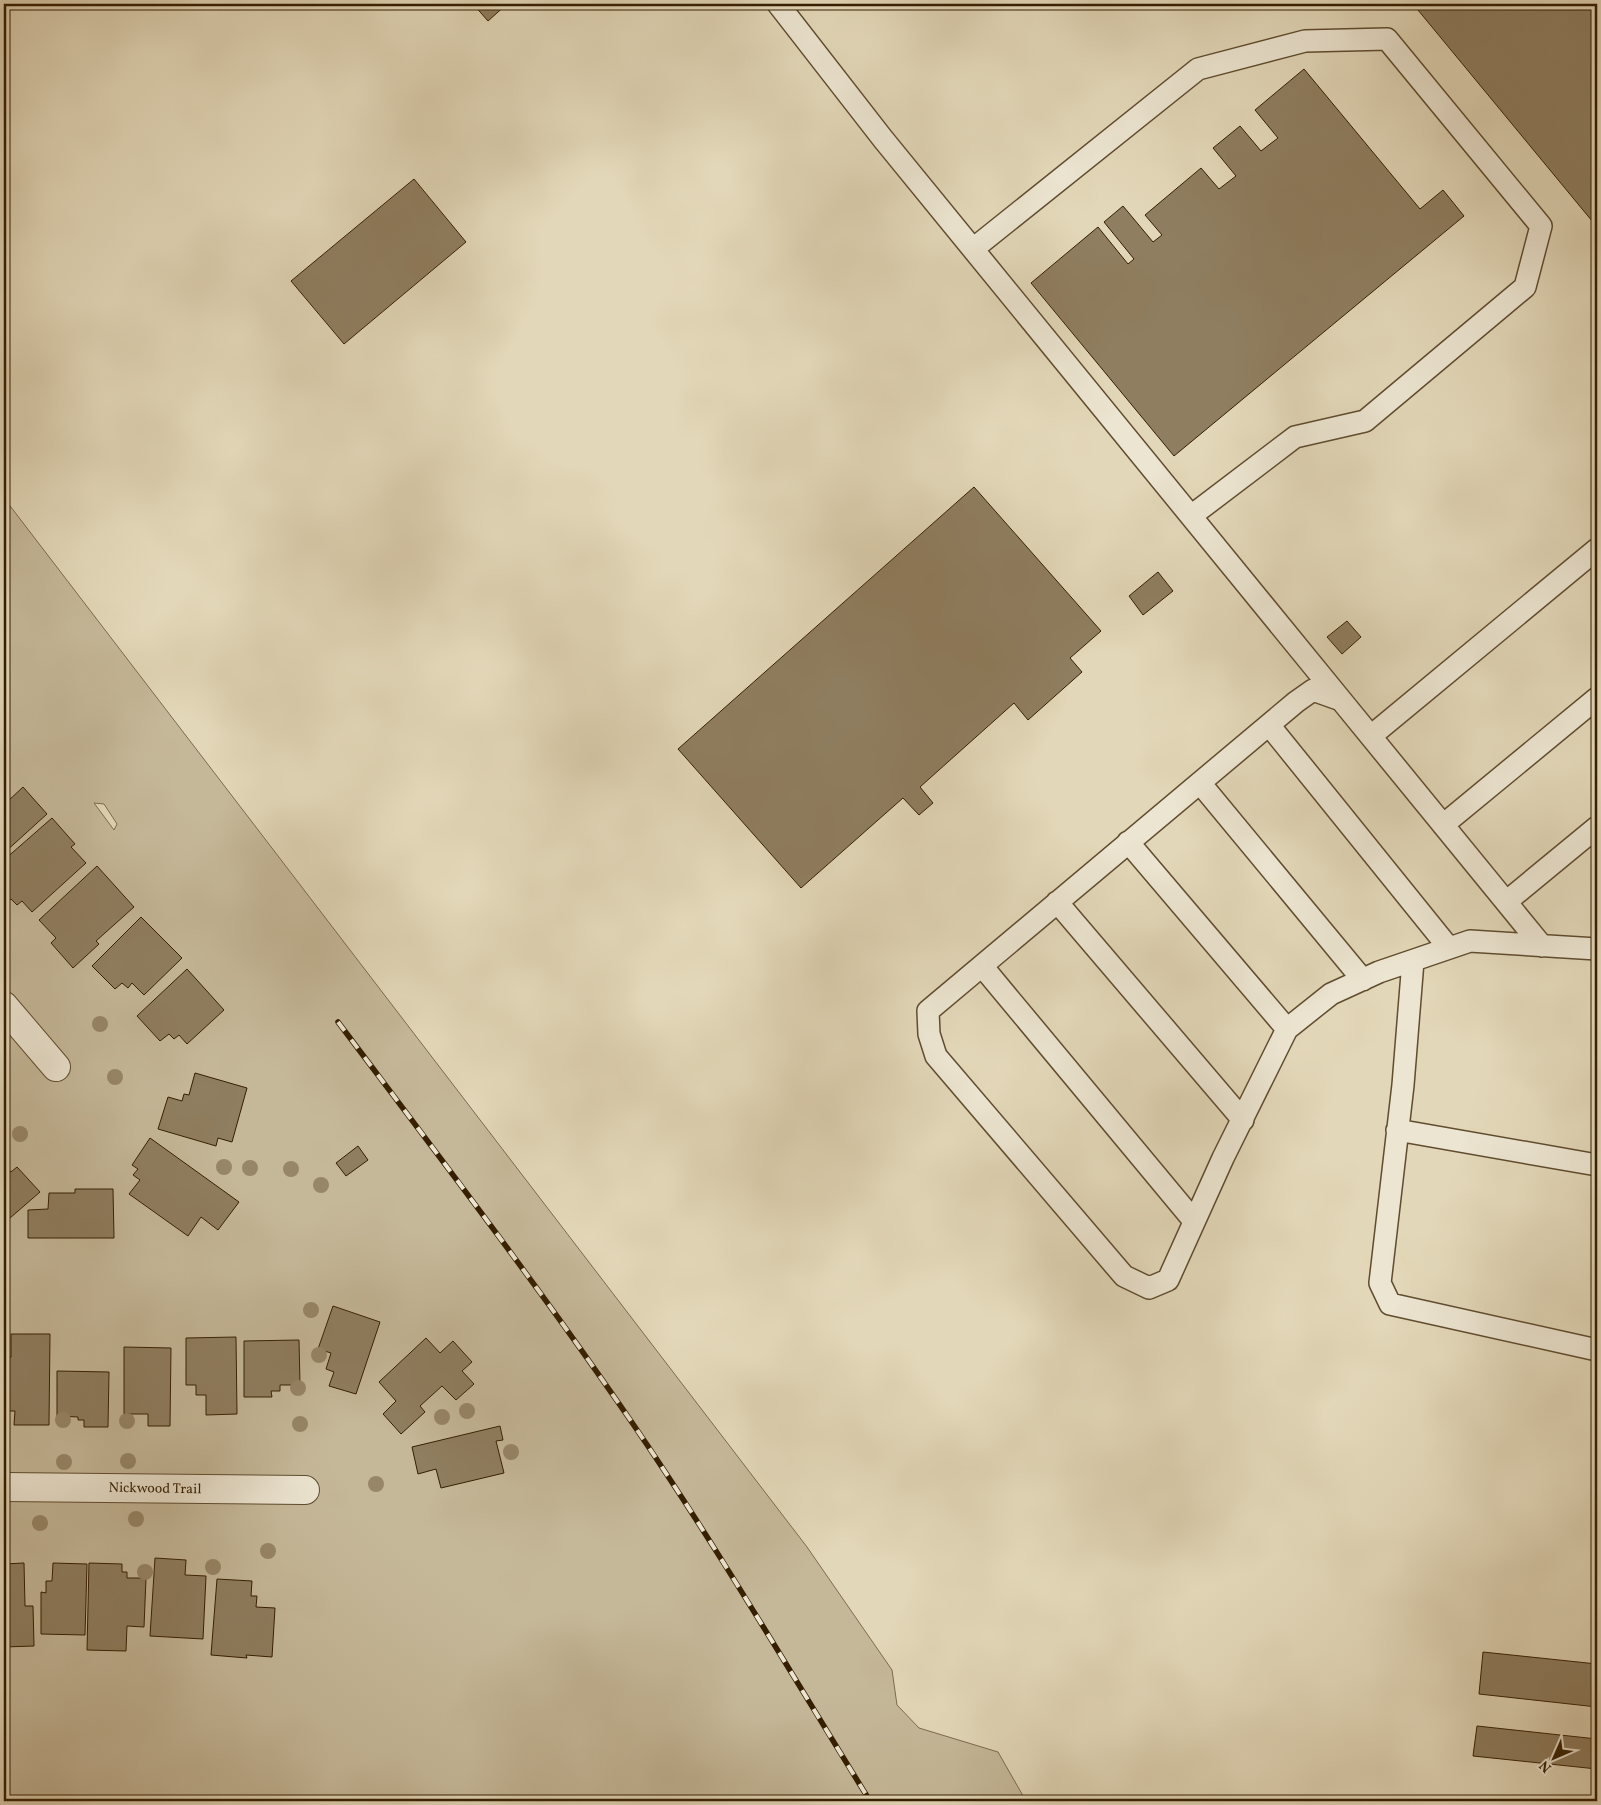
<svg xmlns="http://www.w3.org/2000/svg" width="1601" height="1805" font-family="Vollkorn,serif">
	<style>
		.green { fill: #c5b899; stroke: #7d6b4d; fill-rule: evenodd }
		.building { fill: #8f7e60; stroke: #351e01 }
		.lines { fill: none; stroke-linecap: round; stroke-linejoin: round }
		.service-casing { stroke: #604c2f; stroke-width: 24 }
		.minor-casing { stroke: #604c2f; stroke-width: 30 }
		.service { stroke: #ece5d1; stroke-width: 21 }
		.minor { stroke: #ece5d1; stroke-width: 28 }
		.rail-casing { stroke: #351e01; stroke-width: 5.5 }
		.rail { stroke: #ece5d1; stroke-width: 4; stroke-dasharray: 11; stroke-linecap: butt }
		.tree { fill: #978668 }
		.labels { text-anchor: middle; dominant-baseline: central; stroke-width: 5; stroke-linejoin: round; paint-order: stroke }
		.street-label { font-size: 14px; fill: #351e01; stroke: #ece5d1 }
	</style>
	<rect width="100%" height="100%" fill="#e2d7b8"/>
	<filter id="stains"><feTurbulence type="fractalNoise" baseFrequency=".004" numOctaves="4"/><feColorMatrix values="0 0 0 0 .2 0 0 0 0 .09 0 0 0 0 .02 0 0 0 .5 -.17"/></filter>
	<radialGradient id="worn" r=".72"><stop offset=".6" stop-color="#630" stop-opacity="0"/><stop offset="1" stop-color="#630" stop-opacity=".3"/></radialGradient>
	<path class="green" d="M 4,498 L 807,1547 L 892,1670 L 897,1705 L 919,1728 L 998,1752 L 1026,1801 L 4,1801 ZM 94,803 L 104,804 L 117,824 L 114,830 Z"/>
	<path class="building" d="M 473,4 L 507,4 L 488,21 Z
		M 1413,4 L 1597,4 L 1597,227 Z
		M 1304,69 L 1420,209 L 1443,190 L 1464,216 L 1174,456 L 1031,283 L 1098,227 L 1128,264 L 1134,259 L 1104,222 L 1123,206 L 1153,242 L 1162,235 L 1145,215 L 1201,168 L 1219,189 L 1236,176 L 1213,148 L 1240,126 L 1261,151 L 1278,138 L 1255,110 Z
		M 414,179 L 466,242 L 344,344 L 291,281 Z
		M 974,487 L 1101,631 L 1070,658 L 1082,672 L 1028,720 L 1014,703 L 920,787 L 933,803 L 919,815 L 903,798 L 801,888 L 678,749 Z
		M 1158,572 L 1173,591 L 1143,615 L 1129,596 Z
		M 1347,621 L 1361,637 L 1342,654 L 1327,637 Z
		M 23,787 L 47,814 L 4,853 L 4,801 L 6,803 Z
		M 52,818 L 75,844 L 71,847 L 86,863 L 32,912 L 22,901 L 17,905 L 11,899 L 4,906 L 4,860 Z
		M 97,866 L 134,907 L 96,941 L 99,944 L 73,968 L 51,943 L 56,938 L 39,920 Z
		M 141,917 L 182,958 L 144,995 L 132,983 L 128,988 L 122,983 L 115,989 L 92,966 Z
		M 187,969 L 224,1010 L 187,1044 L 179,1035 L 174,1039 L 169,1034 L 160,1041 L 137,1016 Z
		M 195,1073 L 247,1088 L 232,1142 L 218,1138 L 216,1146 L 158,1129 L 168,1097 L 182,1101 L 184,1094 L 189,1095 Z
		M 150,1138 L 239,1202 L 218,1230 L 201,1217 L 188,1236 L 129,1194 L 140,1180 L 133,1175 L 138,1169 L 132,1165 Z
		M 358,1146 L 368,1160 L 346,1176 L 336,1163 Z
		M 4,1164 L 11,1172 L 17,1167 L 40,1192 L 10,1218 L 7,1215 L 4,1217 Z
		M 75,1189 L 113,1189 L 114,1238 L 28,1238 L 28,1210 L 48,1209 L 49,1193 L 75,1193 Z
		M 333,1306 L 380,1322 L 356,1394 L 329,1386 L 334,1372 L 326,1369 L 331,1353 L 318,1349 Z
		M 11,1334 L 50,1334 L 49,1425 L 14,1425 L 15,1411 L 9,1411 L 9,1405 L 4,1405 L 4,1357 L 11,1357 Z
		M 236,1337 L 237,1414 L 206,1415 L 206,1395 L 196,1395 L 196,1385 L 186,1385 L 186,1338 Z
		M 426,1338 L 440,1353 L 453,1341 L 472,1362 L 462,1371 L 474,1384 L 456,1400 L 442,1386 L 420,1406 L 425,1412 L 401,1434 L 383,1414 L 396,1401 L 379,1382 Z
		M 299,1340 L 300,1385 L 280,1385 L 280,1391 L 271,1391 L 272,1397 L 244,1397 L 244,1341 Z
		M 124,1347 L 171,1348 L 170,1426 L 148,1426 L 148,1414 L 124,1414 Z
		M 57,1371 L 109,1372 L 108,1427 L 84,1427 L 84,1420 L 78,1420 L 78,1417 L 57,1416 Z
		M 500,1426 L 503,1440 L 496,1441 L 504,1473 L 441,1488 L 436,1469 L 418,1474 L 412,1447 Z
		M 155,1558 L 186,1560 L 185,1575 L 206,1576 L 203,1639 L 150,1636 Z
		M 24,1563 L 25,1606 L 33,1606 L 34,1646 L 4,1647 L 4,1564 Z
		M 53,1563 L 87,1564 L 85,1635 L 41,1634 L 41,1592 L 46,1593 L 46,1581 L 52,1581 Z
		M 89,1563 L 122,1564 L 122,1572 L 127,1572 L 127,1578 L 146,1578 L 144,1627 L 127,1626 L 126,1651 L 87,1650 Z
		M 217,1579 L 252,1581 L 251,1596 L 257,1596 L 256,1607 L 275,1608 L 272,1657 L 246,1655 L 247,1658 L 211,1655 Z
		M 1483,1652 L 1597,1664 L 1597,1707 L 1479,1694 Z
		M 1477,1726 L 1597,1739 L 1597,1769 L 1473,1756 Z"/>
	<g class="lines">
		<defs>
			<path id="service" d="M 778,4 L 883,139 L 1341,700
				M 973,249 L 1198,69 L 1305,41 L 1387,39 L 1541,226 L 1525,287 L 1365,421 L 1295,437 L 1191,516
				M 1269,725 L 1449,948
				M 1371,736 L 1597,549
				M 1200,783 L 1363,980
				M 1443,825 L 1597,698
				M 1128,842 L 1287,1029
				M 1057,902 L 1243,1120
				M 1506,902 L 1597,827
				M 1542,946 L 1341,700 L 1313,690 L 1296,702 L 928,1011 L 929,1034 L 936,1056 L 1124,1276 L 1149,1288 L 1168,1280 L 1223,1158 L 1287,1029 L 1331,994 L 1379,972 L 1470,941 L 1597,949
				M 1413,961 L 1403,1085 L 1380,1283 L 1390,1304 L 1597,1350
				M 982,966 L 1194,1221
				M 1397,1130 L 1597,1165"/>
			<path id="minor" d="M 4,1006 L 56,1067
				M 4,1487 L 305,1490"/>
		</defs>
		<use href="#service" class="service-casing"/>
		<use href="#minor" class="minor-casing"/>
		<use href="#service" class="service"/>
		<use href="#minor" class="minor"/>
		<defs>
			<path id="rail" d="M 338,1022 C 438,1155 539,1287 633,1424 C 717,1547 792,1675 870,1801"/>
		</defs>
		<use href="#rail" class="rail-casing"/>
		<use href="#rail" class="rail"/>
	</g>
	<g class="tree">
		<circle cx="100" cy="1024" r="8"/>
		<circle cx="115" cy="1077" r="8"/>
		<circle cx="20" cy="1134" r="8"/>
		<circle cx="224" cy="1167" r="8"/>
		<circle cx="250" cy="1168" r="8"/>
		<circle cx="291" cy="1169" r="8"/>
		<circle cx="321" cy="1185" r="8"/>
		<circle cx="311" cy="1310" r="8"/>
		<circle cx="319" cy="1355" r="8"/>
		<circle cx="298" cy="1388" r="8"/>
		<circle cx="467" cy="1411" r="8"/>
		<circle cx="442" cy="1417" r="8"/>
		<circle cx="63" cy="1420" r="8"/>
		<circle cx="127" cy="1421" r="8"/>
		<circle cx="300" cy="1424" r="8"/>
		<circle cx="511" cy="1452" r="8"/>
		<circle cx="128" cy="1461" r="8"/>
		<circle cx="64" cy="1462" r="8"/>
		<circle cx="376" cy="1484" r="8"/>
		<circle cx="136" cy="1519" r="8"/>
		<circle cx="40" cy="1523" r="8"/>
		<circle cx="268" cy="1551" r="8"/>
		<circle cx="213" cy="1567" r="8"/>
		<circle cx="145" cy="1572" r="8"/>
	</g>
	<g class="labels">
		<g class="street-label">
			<text transform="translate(155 1489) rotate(1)">Nickwood Trail</text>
		</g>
	</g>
	<rect width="1601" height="1805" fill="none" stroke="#e2d7b8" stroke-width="20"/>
	<rect x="5" y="5" width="1591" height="1795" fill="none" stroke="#351e01" stroke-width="2.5"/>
	<rect x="10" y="10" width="1581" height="1785" fill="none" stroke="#351e01"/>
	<g transform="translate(1554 1758) rotate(225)" stroke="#ece5d1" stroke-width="4" paint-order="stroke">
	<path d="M0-4L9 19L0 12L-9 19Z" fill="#351e01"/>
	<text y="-8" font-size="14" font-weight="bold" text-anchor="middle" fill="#351e01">N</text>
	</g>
	<rect width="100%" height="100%" filter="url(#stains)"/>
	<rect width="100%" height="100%" fill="url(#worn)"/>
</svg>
